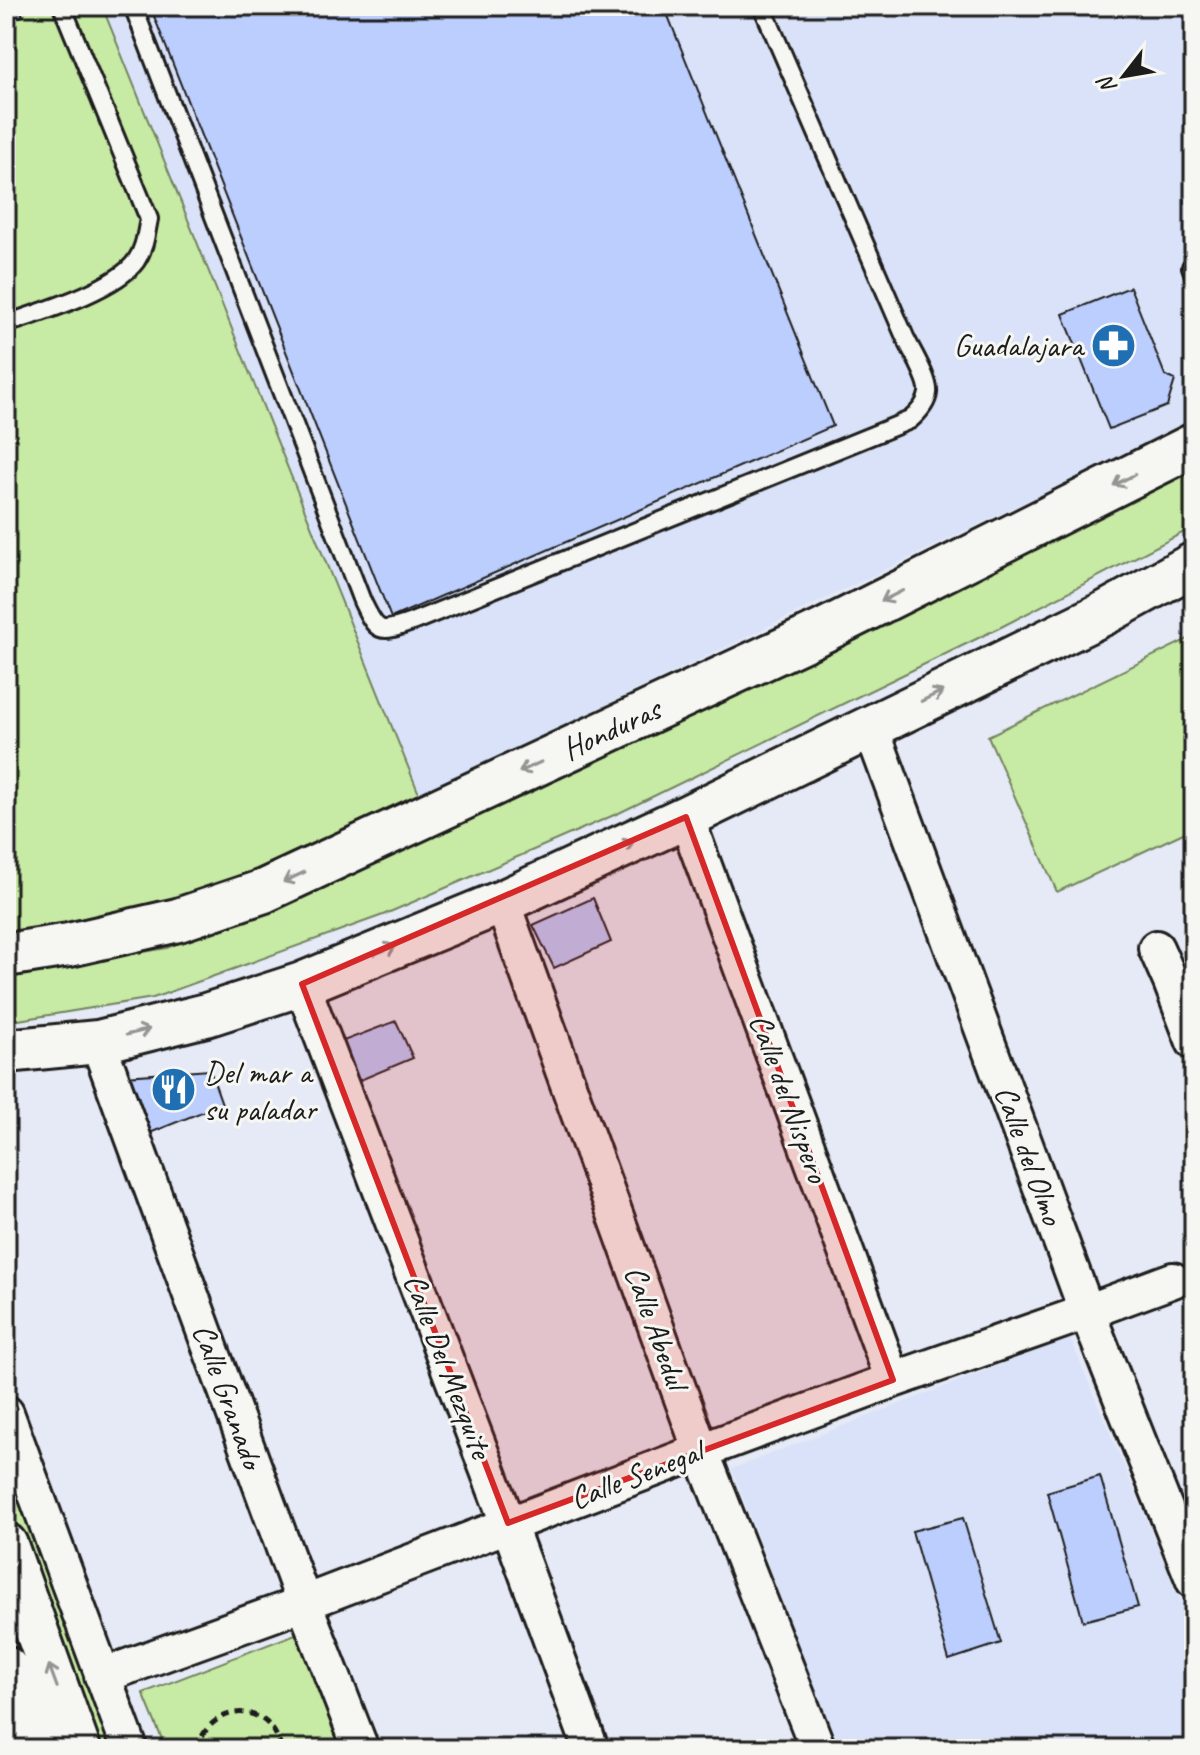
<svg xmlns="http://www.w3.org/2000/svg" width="1200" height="1755" font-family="Caveat,sans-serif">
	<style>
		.built { fill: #d9e2f8 }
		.green { fill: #c7eaa4; stroke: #728360; stroke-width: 2 }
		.building { fill: #bccefe; stroke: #1c1c1c; stroke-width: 2 }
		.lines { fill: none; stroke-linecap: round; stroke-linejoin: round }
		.service-casing { stroke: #1c1c1c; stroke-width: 22 }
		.minor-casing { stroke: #1c1c1c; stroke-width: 40 }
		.tertiary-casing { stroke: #1c1c1c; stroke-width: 48 }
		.path { stroke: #1c1c1c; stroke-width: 5; stroke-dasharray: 8 6; stroke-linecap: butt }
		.service { stroke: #f6f6f2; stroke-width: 16 }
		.minor { stroke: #f6f6f2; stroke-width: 34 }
		.tertiary { stroke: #f6f6f2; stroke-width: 42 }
		.oneway { stroke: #949492 }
		.marked { fill: #d62828; fill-opacity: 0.2; stroke: #d62828; stroke-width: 6; stroke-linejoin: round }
		.labels { text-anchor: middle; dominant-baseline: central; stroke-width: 6; stroke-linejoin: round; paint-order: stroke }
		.poi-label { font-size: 32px; fill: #1c1c1c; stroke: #f6f6f2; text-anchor: end }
		.street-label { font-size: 32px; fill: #1c1c1c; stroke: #f6f6f2 }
	</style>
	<rect width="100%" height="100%" fill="#e5eaf6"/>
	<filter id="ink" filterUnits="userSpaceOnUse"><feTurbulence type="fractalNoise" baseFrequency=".0125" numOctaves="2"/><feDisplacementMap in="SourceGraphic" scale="16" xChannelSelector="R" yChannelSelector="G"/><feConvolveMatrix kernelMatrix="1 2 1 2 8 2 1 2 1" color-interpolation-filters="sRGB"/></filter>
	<g filter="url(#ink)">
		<path class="built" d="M 102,6 L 1194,6 L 1194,420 L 523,745 L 419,794 Z
			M 1070,1338 L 1194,1633 L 1194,1749 L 838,1749 L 732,1469 Z"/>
		<path class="green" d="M 6,6 L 102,6 L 419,794 L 170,909 L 6,932 Z
			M 1194,462 L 1194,527 L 1003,626 L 621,812 L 383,915 L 153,998 L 6,1022 L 6,975 L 167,948 L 548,778 Z
			M 1194,636 L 1194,828 L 1057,892 L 988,736 Z
			M 6,1455 L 116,1749 L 88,1749 L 6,1524 Z
			M 298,1633 L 344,1749 L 166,1749 L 143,1693 Z"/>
		<path class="building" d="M 6,6 L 19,6 L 23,16 L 6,22 Z
			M 150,6 L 664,6 L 833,426 L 391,618 Z
			M 1130,287 L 1165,375 L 1175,380 L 1167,406 L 1109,429 L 1063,314 Z
			M 593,898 L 611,942 L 554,968 L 533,925 Z
			M 396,1021 L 413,1058 L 346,1086 L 330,1046 Z
			M 210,1070 L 222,1104 L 145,1135 L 125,1076 Z
			M 1100,1476 L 1138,1607 L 1083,1621 L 1047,1492 Z
			M 963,1518 L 1001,1643 L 949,1660 L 912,1531 Z"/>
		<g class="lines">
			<defs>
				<path id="service" d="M 133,6 L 362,601 C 377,633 379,634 412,622 L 910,420 C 918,413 927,404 928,393 C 930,380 911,350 905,337 L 762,6
					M 1191,267 L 1194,275
					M 6,324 C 41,312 115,290 136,261 C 145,248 146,233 149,219 L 62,6"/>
				<path id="minor" d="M 870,725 L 1087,1312 L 1194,1581
					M 686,817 L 893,1380
					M 502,902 L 701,1451 L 818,1749
					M 1156,948 L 1171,982 L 1194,1042
					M 302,984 L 508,1523 L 591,1749
					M 98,1042 L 304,1603 L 361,1749
					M 6,1413 L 130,1749
					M 102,1676 L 304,1603 L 701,1451 L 893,1380 L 1087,1312 L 1173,1280"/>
				<path id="tertiary" d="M 6,955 L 69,945 L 178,920 L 264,891 L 823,631 L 1194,445
					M 6,1051 L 98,1042 L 206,1015 L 302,984 L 502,902 L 686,817 L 1107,612 L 1194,564
					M 6,1545 L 79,1749
					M 6,1668 L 35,1749"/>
			</defs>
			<use href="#service" class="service-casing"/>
			<use href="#minor" class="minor-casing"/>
			<use href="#tertiary" class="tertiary-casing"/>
			<path class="path" d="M 197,1749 C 210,1701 271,1700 281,1749"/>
			<use href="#service" class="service"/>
			<use href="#minor" class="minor"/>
			<use href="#tertiary" class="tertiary"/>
		</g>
		<defs><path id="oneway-shaft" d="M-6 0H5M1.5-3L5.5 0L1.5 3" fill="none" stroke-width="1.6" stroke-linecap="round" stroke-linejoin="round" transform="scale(2)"/></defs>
		<g class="oneway">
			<use href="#oneway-shaft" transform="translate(1124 480) rotate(153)"/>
			<use href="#oneway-shaft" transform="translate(892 596) rotate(153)"/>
			<use href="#oneway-shaft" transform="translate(932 696) rotate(-26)"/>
			<use href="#oneway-shaft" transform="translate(530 767) rotate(155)"/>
			<use href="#oneway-shaft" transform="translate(623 846) rotate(-25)"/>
			<use href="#oneway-shaft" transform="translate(294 877) rotate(155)"/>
			<use href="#oneway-shaft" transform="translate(385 950) rotate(-22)"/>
			<use href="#oneway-shaft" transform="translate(138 1032) rotate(-14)"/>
			<use href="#oneway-shaft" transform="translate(53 1676) rotate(-110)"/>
		</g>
	</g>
	<path class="marked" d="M 686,817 L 893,1380 L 508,1523 L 302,984 Z"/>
	<defs>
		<symbol id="pharmacy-disc" viewBox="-11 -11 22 22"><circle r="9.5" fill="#1f6fb2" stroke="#f6f6f2"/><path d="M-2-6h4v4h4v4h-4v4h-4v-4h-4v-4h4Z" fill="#fff"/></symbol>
		<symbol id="restaurant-disc" viewBox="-11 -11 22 22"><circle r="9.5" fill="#1f6fb2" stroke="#f6f6f2"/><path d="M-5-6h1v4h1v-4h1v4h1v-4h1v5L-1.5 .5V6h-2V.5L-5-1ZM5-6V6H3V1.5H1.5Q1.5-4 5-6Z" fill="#fff"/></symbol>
	</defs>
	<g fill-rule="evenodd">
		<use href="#pharmacy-disc" x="1088" y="320" width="51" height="51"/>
		<use href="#restaurant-disc" x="148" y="1064" width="51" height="51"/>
	</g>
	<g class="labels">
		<g class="poi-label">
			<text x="1083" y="345">Guadalajara</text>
			<text x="204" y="1072" text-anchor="start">Del mar a<tspan x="204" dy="37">su paladar</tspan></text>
		</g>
		<g class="street-label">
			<text transform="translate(611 729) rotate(-25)">Honduras</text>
			<text transform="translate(789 1098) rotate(70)">Calle del Nispero</text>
			<text transform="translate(1029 1155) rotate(70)">Calle del Olmo</text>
			<text transform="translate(656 1327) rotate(70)">Calle Abedul</text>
			<text transform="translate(448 1366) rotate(69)">Calle Del Mezquite</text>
			<text transform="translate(228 1396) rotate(70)">Calle Granado</text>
			<text transform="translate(636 1475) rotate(-21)">Calle Senegal</text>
		</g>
	</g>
	<rect width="1200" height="1755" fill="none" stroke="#f6f6f2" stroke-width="32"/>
	<rect x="16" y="16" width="1168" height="1723" fill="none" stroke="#1c1c1c" stroke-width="3" filter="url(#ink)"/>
	<g transform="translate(1124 76) rotate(239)" stroke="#f6f6f2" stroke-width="6" paint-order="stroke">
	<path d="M0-6L14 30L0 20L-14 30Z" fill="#1c1c1c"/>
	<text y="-12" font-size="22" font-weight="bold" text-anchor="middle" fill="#1c1c1c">N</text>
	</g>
</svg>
